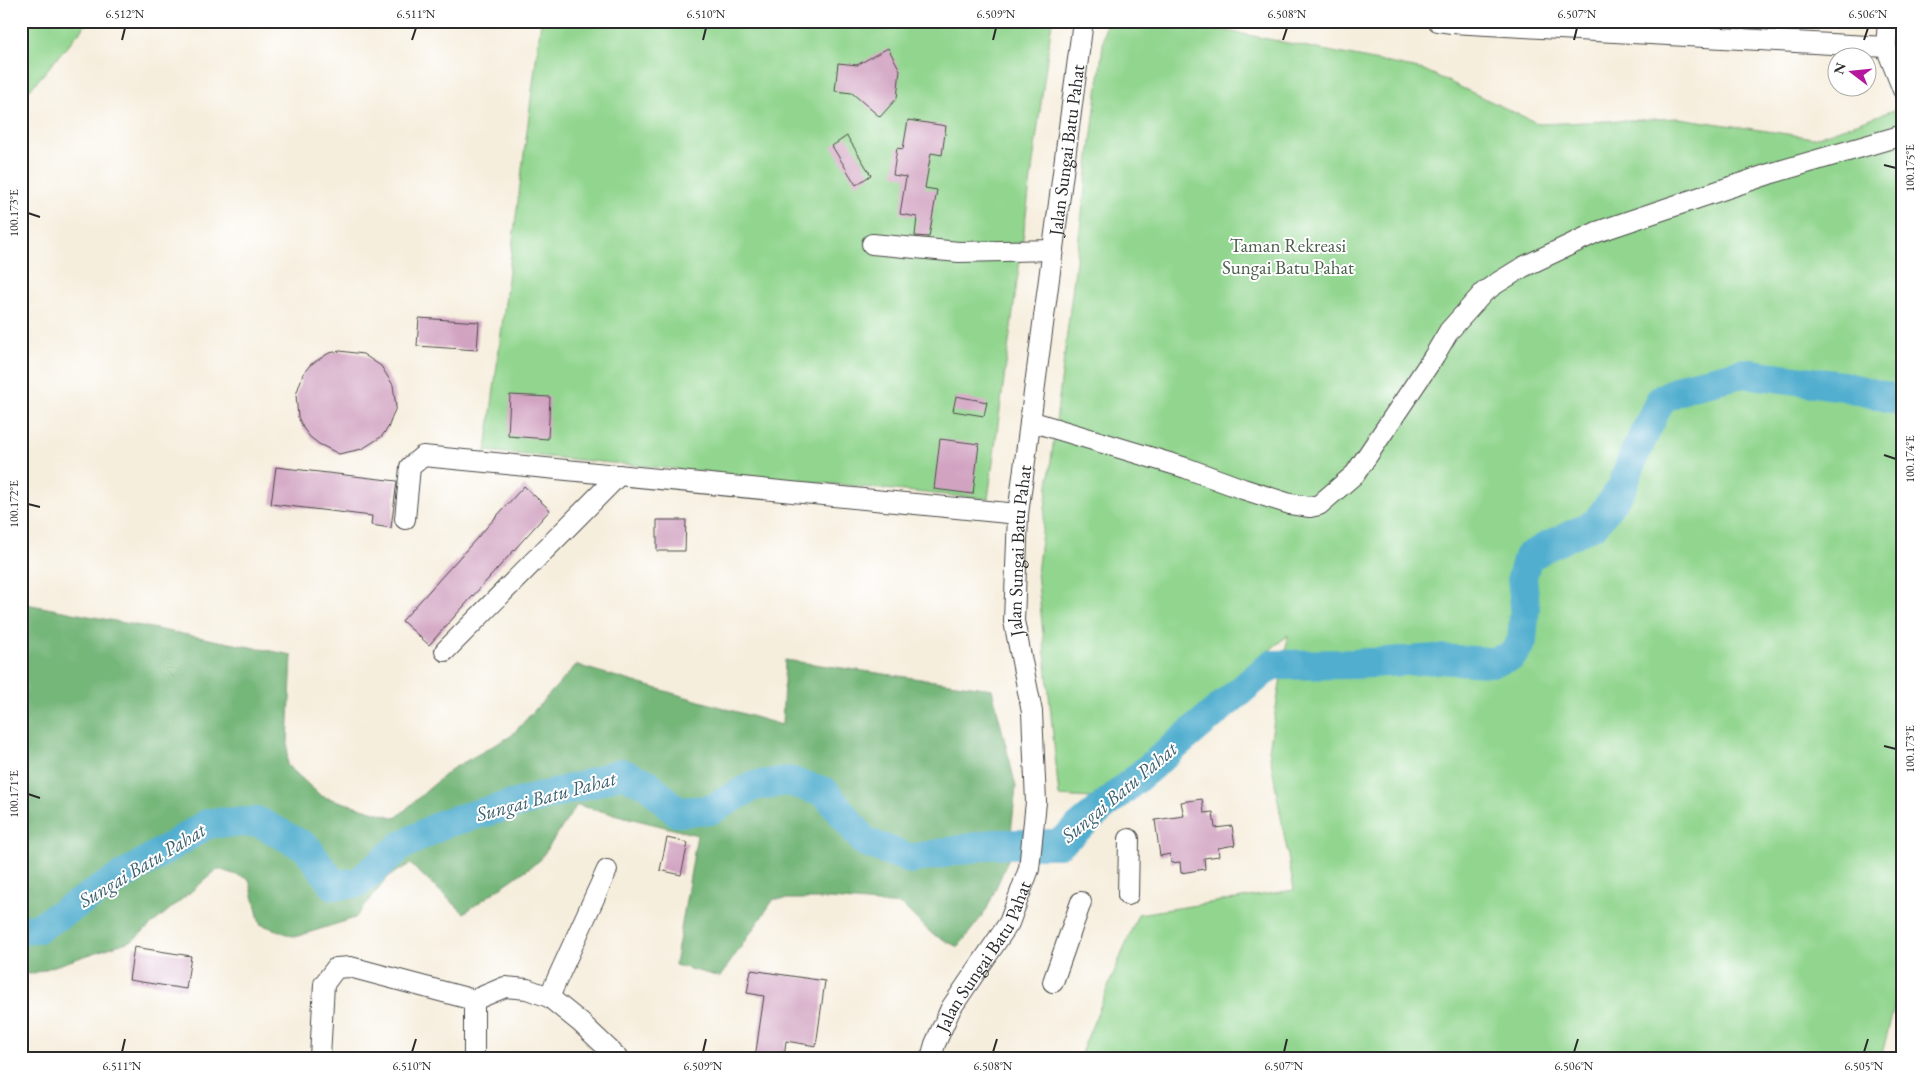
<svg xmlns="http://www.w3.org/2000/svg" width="1924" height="1079" font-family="'EB Garamond',serif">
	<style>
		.green { fill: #91d58e; stroke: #5e805c }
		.forest { fill: #74b679; stroke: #507052 }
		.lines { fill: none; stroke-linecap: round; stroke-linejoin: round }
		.river { stroke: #51aecf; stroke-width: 30 }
		.building { fill: #d1a3c1 }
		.minor-casing { stroke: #494846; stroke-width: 22 }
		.minor { stroke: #fff; stroke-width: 20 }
		.ticks { fill: none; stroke: #2b2b2b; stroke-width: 2 }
		.labels { text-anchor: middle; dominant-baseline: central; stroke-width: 4; stroke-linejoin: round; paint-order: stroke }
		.street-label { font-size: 19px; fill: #2b2b2b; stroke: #fff }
		.park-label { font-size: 19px; fill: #4a5e49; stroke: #fff }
		.water-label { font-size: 20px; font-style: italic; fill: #3a5f6d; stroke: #fff }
		.neatline { fill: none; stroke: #2b2b2b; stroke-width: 2 }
		.ticks-label { font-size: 12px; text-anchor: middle; fill: #2b2b2b }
	</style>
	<rect width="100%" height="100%" fill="#fff"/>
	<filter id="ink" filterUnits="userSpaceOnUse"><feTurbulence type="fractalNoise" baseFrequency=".02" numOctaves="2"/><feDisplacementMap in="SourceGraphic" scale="10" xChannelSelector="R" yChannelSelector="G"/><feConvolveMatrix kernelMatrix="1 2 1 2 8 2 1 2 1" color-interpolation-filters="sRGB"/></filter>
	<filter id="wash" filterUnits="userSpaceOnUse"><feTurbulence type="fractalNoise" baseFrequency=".0096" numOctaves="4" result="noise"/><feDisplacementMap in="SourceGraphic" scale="20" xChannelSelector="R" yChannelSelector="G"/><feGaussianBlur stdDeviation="1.12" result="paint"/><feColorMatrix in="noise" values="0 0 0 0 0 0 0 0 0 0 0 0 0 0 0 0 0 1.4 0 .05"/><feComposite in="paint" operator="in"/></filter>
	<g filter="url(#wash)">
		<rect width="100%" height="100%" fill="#f6eedd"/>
		<path class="green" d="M 21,21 L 89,21 L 21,100 Z
			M 541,21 L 1052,21 L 988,499 L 486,451 Z
			M 1106,21 L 1177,21 L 1424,70 L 1539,124 L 1679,118 L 1814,138 L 1894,110 L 1903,133 L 1903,972 L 1881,1058 L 1079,1058 L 1138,914 L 1294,890 L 1269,750 L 1288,635 L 1091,798 L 1059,796 L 1037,573 Z"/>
		<path class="forest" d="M 21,603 L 292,655 L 287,765 L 321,796 L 396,818 L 450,770 L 511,736 L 576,665 L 782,725 L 785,660 L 992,689 L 1016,787 L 1008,860 L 986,911 L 958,947 L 932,934 L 902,905 L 831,899 L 774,899 L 720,977 L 675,965 L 697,835 L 577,805 L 539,861 L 464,913 L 410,864 L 389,876 L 355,918 L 295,937 L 260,924 L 249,879 L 218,869 L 133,940 L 31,974 L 21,973 Z"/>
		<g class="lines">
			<path class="river" d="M 21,930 L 36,929 L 209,823 L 259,822 L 307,848 L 334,885 L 358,883 L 401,846 L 445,823 L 585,785 L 621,773 L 648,784 L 677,812 L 711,810 L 753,786 L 788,781 L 825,792 L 865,842 L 911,859 L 993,844 L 1059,844 L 1271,665 L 1354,664 L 1437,659 L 1492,662 L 1512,656 L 1522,641 L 1525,606 L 1522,577 L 1528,557 L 1552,544 L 1595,524 L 1622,488 L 1634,455 L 1661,399 L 1688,386 L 1744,373 L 1843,386 L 1903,401"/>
		</g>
		<g id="blocks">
			<path class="building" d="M 888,48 L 900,70 L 897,98 L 880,117 L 852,93 L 835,91 L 838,63 L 857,65 Z
				M 908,120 L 946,126 L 942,155 L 931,153 L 925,188 L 937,190 L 929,237 L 915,236 L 917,217 L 900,214 L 906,177 L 893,175 L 897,148 L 903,149 Z
				M 847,136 L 871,175 L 856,185 L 832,146 Z
				M 419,318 L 479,322 L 477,350 L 417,346 Z
				M 340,351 L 363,354 L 381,366 L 393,385 L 396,407 L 388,428 L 381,437 L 362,449 L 339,454 L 319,444 L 310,437 L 303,428 L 298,417 L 296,395 L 303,374 L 310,365 L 329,353 Z
				M 510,395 L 550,397 L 548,439 L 508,436 Z
				M 956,396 L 987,402 L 984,416 L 953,411 Z
				M 940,439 L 979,444 L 973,494 L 934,489 Z
				M 276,467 L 397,481 L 391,528 L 371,525 L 372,516 L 271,504 Z
				M 524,486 L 550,510 L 429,645 L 402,621 Z
				M 657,520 L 686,520 L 685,551 L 657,551 Z
				M 1202,799 L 1204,813 L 1213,812 L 1215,828 L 1232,826 L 1235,845 L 1218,848 L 1219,856 L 1204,858 L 1205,869 L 1181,873 L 1180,862 L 1171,863 L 1170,854 L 1160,856 L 1155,820 L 1184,816 L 1181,802 Z
				M 667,838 L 688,843 L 681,875 L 660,870 Z
				M 134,947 L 191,956 L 186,989 L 129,980 Z
				M 751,970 L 825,981 L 816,1046 L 786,1041 L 784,1058 L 755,1058 L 764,996 L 747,993 Z"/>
		</g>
	</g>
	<g filter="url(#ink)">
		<use href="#blocks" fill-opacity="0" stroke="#494846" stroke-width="1"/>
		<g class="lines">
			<defs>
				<g id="minor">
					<path d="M 1438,21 L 1452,23 L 1886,47"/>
					<path d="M 1888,21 L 1886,47 L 1903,90"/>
					<path d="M 872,244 L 959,252 L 1053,250"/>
					<path d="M 1030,421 L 1186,468 L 1243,489 L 1290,504 L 1310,507 L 1319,505 L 1355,474 L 1433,358 L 1449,331 L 1484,292 L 1497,283 L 1523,267 L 1597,232 L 1769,174 L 1903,135"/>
					<path d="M 405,519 L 410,467 L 423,456 L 1018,514"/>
					<path d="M 445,651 L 619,475"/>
					<path d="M 1128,895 L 1129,839"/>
					<path d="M 1053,982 L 1081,902"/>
					<path d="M 549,997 L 607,870"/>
					<path d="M 474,1000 L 505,987 L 527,989 L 549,997 L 581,1023 L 618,1058"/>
					<path d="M 320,1058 L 324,984 L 336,968 L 350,967 L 474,1000 L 474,1058"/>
					<path id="s1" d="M 931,1058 L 935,1044 L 951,1008 L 1009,923 L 1029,869 L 1036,802 L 1032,712 L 1014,621 L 1018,514 L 1083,21"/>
				</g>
			</defs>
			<use href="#minor" class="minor-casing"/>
			<use href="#minor" class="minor"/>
		</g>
	</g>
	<path class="ticks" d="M 122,40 L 125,28M 412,40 L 416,28M 703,40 L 706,28M 993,40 L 996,28M 1283,40 L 1287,28M 1574,40 L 1577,28M 1864,40 L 1868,28M 1884,165 L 1896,168M 28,213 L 40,217M 1884,455 L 1896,459M 28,504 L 40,507M 1884,746 L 1896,749M 28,794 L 40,798M 122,1052 L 125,1039M 412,1052 L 416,1039M 703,1052 L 706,1039M 993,1052 L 997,1039M 1284,1052 L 1287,1039M 1574,1052 L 1578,1039M 1864,1052 L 1868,1039"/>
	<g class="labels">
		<g class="street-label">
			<text stroke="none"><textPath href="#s1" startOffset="939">Jalan Sungai Batu Pahat</textPath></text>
			<text stroke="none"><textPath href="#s1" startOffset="535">Jalan Sungai Batu Pahat</textPath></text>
			<text stroke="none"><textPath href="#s1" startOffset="115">Jalan Sungai Batu Pahat</textPath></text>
		</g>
		<g class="park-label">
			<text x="1288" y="245">Taman Rekreasi<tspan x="1288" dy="22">Sungai Batu Pahat</tspan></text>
		</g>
		<g class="water-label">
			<text transform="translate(1119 792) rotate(-40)">Sungai Batu Pahat</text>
			<text transform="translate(546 796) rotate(-15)">Sungai Batu Pahat</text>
			<text transform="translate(142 865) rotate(-31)">Sungai Batu Pahat</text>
		</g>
	</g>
	<rect width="1924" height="1079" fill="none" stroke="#fff" stroke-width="55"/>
	<g transform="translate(1852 72) rotate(286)"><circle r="24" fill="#ffffff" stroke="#aaaaaa"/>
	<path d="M0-4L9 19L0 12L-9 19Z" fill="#b5179e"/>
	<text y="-8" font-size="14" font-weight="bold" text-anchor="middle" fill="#2b2b2b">N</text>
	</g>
	<rect x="28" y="28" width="1868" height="1024" class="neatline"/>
	<g class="ticks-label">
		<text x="125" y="18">6.512°N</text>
		<text x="416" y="18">6.511°N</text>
		<text x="706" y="18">6.510°N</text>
		<text x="996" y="18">6.509°N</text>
		<text x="1287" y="18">6.508°N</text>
		<text x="1577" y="18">6.507°N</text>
		<text x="1868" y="18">6.506°N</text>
		<text transform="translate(1910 168) rotate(-90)" y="4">100.175°E</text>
		<text transform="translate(14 213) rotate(-90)" y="4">100.173°E</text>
		<text transform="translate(1910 459) rotate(-90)" y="4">100.174°E</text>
		<text transform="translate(14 504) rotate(-90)" y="4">100.172°E</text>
		<text transform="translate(1910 749) rotate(-90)" y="4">100.173°E</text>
		<text transform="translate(14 794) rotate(-90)" y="4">100.171°E</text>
		<text x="122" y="1070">6.511°N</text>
		<text x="412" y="1070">6.510°N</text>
		<text x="703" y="1070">6.509°N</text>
		<text x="993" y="1070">6.508°N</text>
		<text x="1284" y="1070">6.507°N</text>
		<text x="1574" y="1070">6.506°N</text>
		<text x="1864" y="1070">6.505°N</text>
	</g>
</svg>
